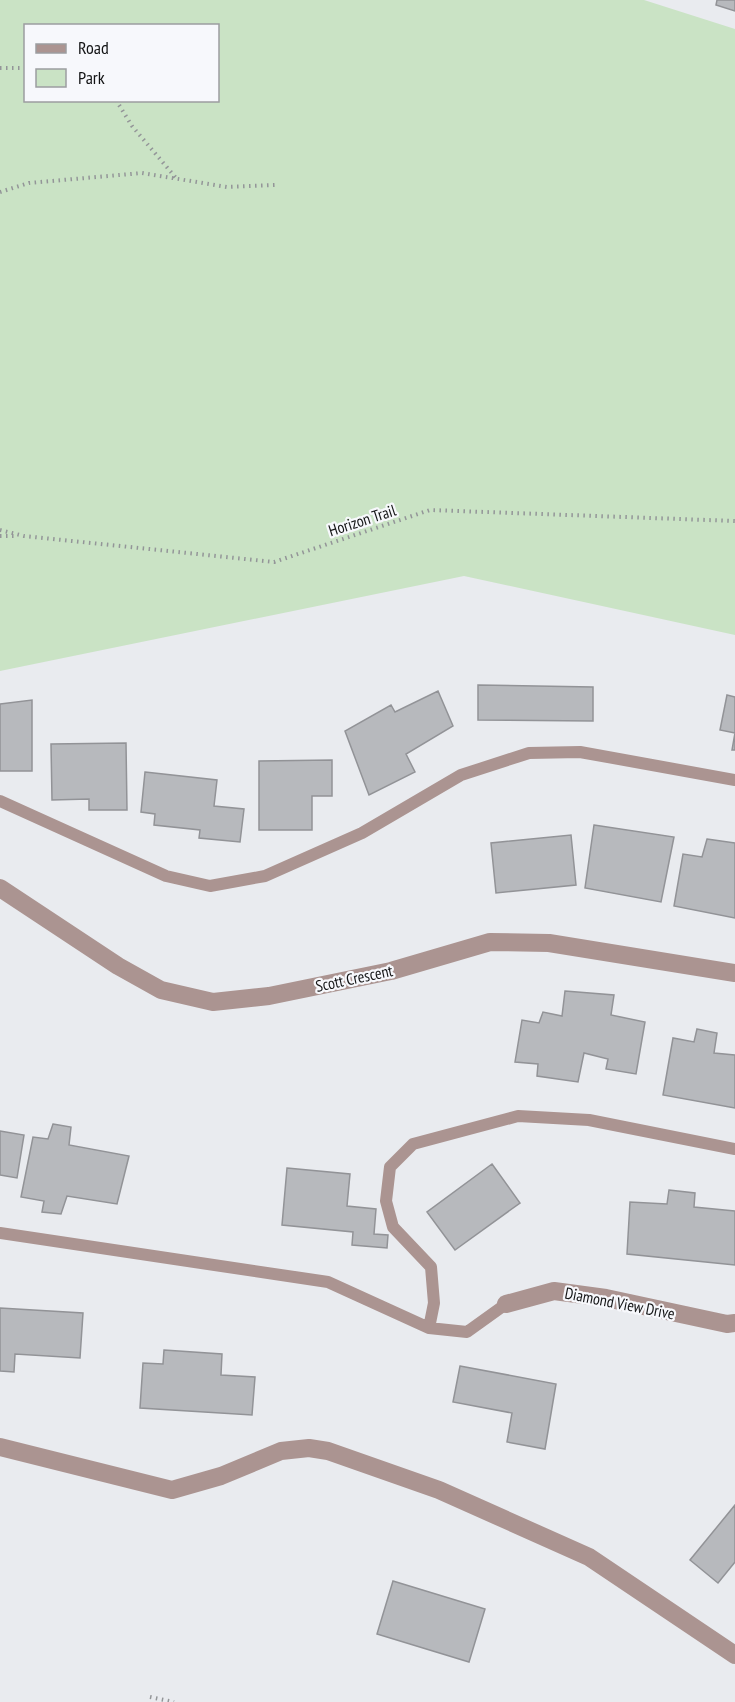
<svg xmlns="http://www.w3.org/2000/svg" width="735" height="1702" font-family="'PT Sans Narrow',sans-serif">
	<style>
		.green { fill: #cae3c5; fill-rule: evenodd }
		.building { fill: #b7b9bd; stroke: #929397; stroke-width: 1.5 }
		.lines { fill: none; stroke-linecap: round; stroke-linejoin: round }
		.path { stroke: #939598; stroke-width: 4; stroke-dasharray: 1.5 4.5; stroke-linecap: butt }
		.lane { stroke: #ab9491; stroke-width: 12 }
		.street { stroke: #ab9491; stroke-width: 18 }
		.labels { text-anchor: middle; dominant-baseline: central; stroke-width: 4.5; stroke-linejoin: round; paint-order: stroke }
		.street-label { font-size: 16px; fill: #131415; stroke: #f7f8fc }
	</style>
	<rect width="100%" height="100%" fill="#e9ebef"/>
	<path class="green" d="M 0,0 L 644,0 L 735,29 L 735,635 L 464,576 L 0,671 ZM 26,26 L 218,26 L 218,100 L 26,100 Z"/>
	<path class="building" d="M 717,0 L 735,0 L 735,11 L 716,5 Z
		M 478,685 L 593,687 L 593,721 L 478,720 Z
		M 438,691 L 453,726 L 406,754 L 415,772 L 369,795 L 345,731 L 391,705 L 395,712 Z
		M 727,695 L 735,697 L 735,750 L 732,750 L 735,733 L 720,730 Z
		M 32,700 L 32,771 L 0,771 L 0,704 Z
		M 126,743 L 127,810 L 89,810 L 89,799 L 52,800 L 51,744 Z
		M 332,760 L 332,796 L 312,796 L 312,830 L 259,830 L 259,761 Z
		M 145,772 L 217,780 L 214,806 L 244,809 L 240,842 L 199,838 L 200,830 L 154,825 L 155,814 L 141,812 Z
		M 594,825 L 674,837 L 661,902 L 585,888 Z
		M 571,835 L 576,885 L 496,893 L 491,843 Z
		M 707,839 L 735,843 L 735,918 L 674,906 L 683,854 L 702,857 Z
		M 565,991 L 614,995 L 611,1015 L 645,1022 L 636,1074 L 606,1069 L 608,1059 L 584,1053 L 578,1082 L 537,1076 L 538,1064 L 515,1062 L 522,1020 L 539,1023 L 543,1012 L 562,1016 Z
		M 697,1029 L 717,1033 L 714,1053 L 735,1055 L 735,1108 L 663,1095 L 673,1038 L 694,1042 Z
		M 53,1124 L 71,1127 L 69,1145 L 129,1156 L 117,1204 L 67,1196 L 61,1214 L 42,1212 L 44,1201 L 21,1197 L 33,1137 L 48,1139 Z
		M 0,1131 L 24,1135 L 17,1178 L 0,1175 Z
		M 492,1164 L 520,1203 L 455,1250 L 427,1212 Z
		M 287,1168 L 350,1174 L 347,1206 L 376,1209 L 374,1234 L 388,1235 L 387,1248 L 352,1245 L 353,1232 L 282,1225 Z
		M 669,1190 L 695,1193 L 694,1207 L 735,1211 L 735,1265 L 627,1254 L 630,1202 L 667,1204 Z
		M 0,1308 L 83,1313 L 80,1358 L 15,1354 L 14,1372 L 0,1371 Z
		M 164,1350 L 222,1354 L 221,1375 L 255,1377 L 252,1415 L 140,1408 L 143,1363 L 163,1364 Z
		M 460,1366 L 556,1384 L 545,1449 L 507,1442 L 512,1413 L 453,1402 Z
		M 735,1505 L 735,1562 L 718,1583 L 690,1560 Z
		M 393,1581 L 485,1609 L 469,1662 L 377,1634 Z"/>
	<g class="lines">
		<path class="path" d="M 0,68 L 26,68
			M 116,100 L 132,126 L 176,178
			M 0,192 L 29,183 L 142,173 L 227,187 L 275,185
			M 0,530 L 24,536 L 274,562 L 430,510 L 735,521
			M 0,536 L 17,536
			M 150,1697 L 174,1702"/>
		<path class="lane" d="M 0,801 L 166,876 L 210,886 L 265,876 L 362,833 L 461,775 L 529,753 L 580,752 L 735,780
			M 0,1233 L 328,1282 L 429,1328 L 467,1332 L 506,1304
			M 429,1328 L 434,1303 L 431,1267 L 393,1227 L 386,1201 L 390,1167 L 413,1144 L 518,1116 L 589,1120 L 735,1149"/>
		<path class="street" d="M 0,888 L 118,966 L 161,990 L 213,1002 L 269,996 L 391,971 L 490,942 L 549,943 L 735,973
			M 506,1304 L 554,1291 L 606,1298 L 727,1324 L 735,1323
			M 0,1447 L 172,1490 L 221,1476 L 281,1451 L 309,1448 L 328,1451 L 439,1490 L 589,1557 L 735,1655"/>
	</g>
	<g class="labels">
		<g class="street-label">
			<text transform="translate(362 520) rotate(-18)">Horizon Trail</text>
			<text transform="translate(354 978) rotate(-12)">Scott Crescent</text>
			<text transform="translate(620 1303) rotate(11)">Diamond View Drive</text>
		</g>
	</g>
	<rect x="24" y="24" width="195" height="78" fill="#f7f8fc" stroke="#9c9da0" stroke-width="1.5"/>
	<rect x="36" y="44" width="30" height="9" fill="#ab9491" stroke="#9c9da0" stroke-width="1.5"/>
	<text x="78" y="54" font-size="18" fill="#131415">Road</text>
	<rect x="36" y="69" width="30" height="18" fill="#cae3c5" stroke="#9c9da0" stroke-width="1.5"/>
	<text x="78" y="84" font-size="18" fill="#131415">Park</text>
</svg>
